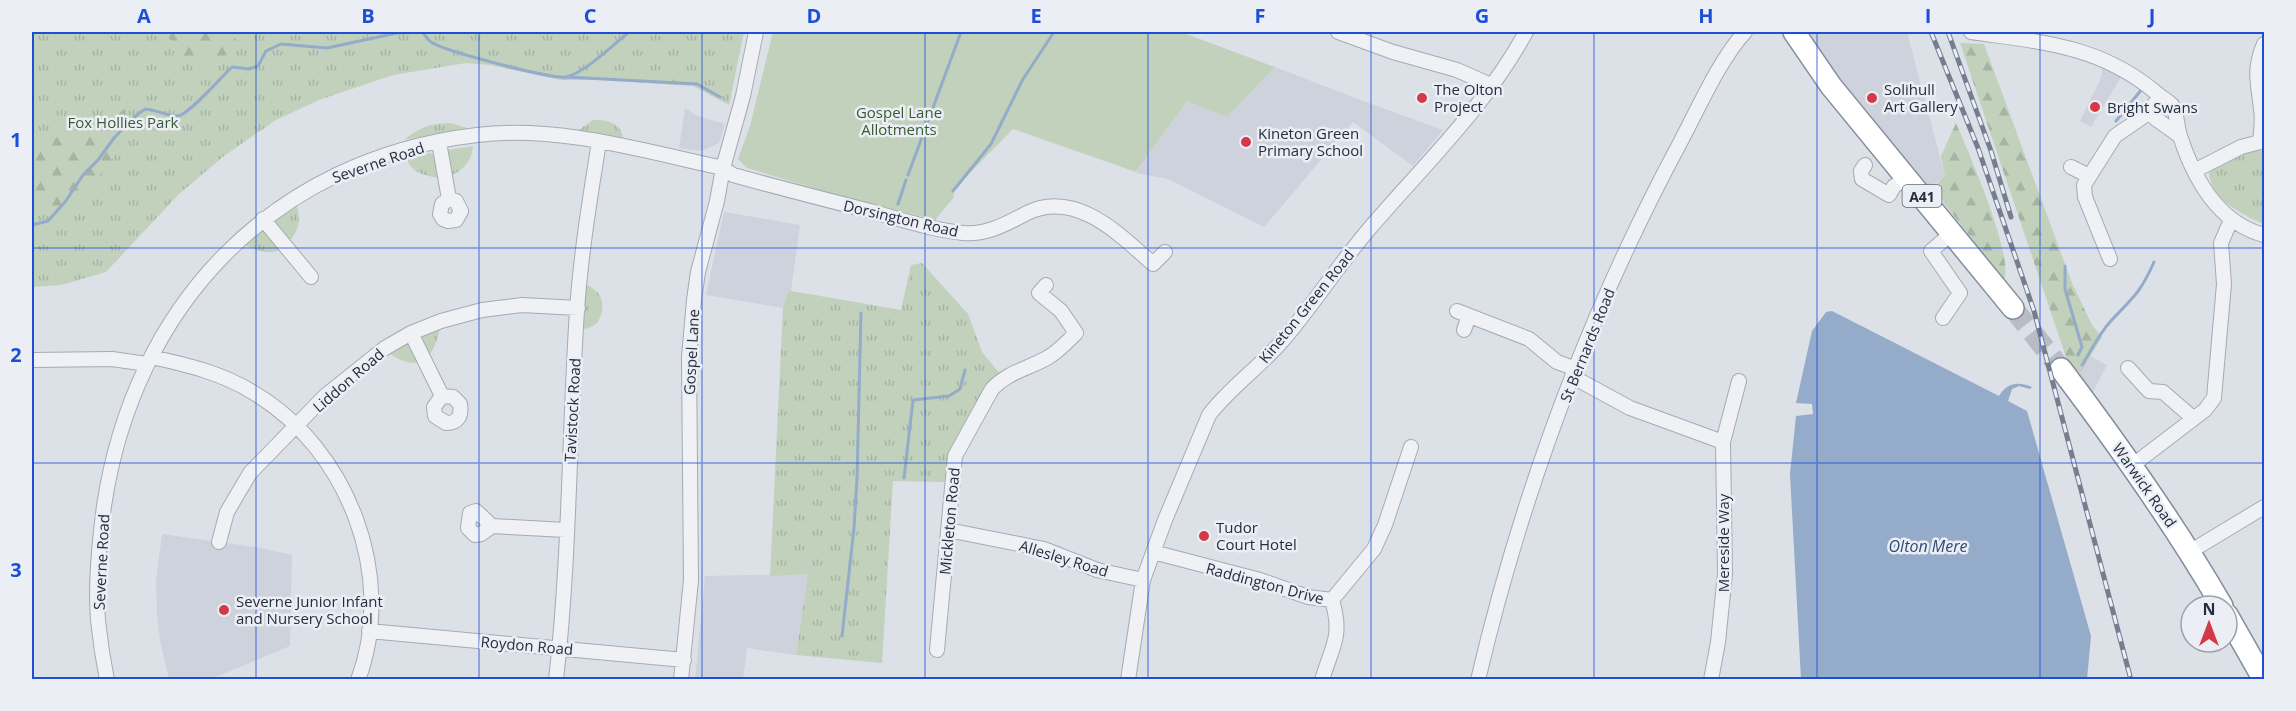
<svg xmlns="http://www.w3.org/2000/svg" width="2296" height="711" font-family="'Open Sans',sans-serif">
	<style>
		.built { fill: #ced2dc }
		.grass { fill: url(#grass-tufts) }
		.forest { fill: url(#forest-firs) }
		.garden { fill: #c1d1bc }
		.water { fill: #94abc9 }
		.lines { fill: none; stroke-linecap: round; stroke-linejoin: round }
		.stream { stroke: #94abc9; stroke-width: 3 }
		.highway-tunnel { stroke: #b7bcc5; stroke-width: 21; stroke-dasharray: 21 10; stroke-linecap: butt }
		.minor-casing { stroke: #a5aab4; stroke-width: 16 }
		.highway-casing { stroke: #838c9e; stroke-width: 24 }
		.minor { stroke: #eff1f5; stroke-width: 14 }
		.highway { stroke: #fff; stroke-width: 21 }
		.rail-casing { stroke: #757e91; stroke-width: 5 }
		.rail { stroke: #ebeff5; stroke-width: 3; stroke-dasharray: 9; stroke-linecap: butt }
		.grid { fill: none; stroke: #1d4ed8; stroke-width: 1.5; stroke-opacity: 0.55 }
		.poi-dot { fill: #d43948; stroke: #ebeff5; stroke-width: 2 }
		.labels { text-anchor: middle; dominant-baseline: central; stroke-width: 5; stroke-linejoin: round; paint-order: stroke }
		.shield { fill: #ebeff5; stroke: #606775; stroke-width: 1.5 }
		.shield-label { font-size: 14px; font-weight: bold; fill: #252d3e }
		.poi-label { font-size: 15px; fill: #252d3e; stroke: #ebeff5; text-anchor: start }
		.park-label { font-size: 15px; fill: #375a32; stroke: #ebeff5 }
		.street-label { font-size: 15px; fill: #252d3e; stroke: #ebeff5 }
		.water-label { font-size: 16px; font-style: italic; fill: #2d4973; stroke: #ebeff5 }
		.neatline { fill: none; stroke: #1d4ed8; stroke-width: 2 }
		.grid-label { font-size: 20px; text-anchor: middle; font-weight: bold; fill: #1d4ed8 }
	</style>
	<defs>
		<pattern id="grass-tufts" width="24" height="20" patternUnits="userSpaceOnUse" patternTransform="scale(1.5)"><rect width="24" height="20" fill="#c1d1bc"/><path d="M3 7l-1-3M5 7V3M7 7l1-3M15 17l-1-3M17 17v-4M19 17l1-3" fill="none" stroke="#a6b4a3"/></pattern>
		<pattern id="forest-firs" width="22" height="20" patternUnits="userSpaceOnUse" patternTransform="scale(1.5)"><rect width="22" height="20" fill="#c1d1bc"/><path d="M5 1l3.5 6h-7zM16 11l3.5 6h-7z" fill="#a6b4a3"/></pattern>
	</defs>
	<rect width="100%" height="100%" fill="#dce0e7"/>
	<path class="built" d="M 1802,32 L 1907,32 L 1945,176 L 1928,188 Z
		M 2103,66 L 2121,77 L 2091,127 L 2080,121 L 2101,78 Z
		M 1275,67 L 1363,101 L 1443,130 L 1413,166 L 1353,122 L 1264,227 L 1168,179 L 1136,173 L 1187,101 L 1227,117 Z
		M 685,108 L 698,116 L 725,124 L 719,143 L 702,151 L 679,148 Z
		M 724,212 L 800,225 L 791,291 L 788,292 L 783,308 L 706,295 Z
		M 2089,356 L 2107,365 L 2092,394 L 2077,378 Z
		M 162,534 L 261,548 L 292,555 L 290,646 L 211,679 L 169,679 L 160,641 L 157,614 L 156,581 Z
		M 808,574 L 796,655 L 747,648 L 743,679 L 695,680 L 705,576 Z"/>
	<path class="grass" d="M 32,32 L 744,32 L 729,105 L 693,86 L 602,80 L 560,80 L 490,65 L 466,63 L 393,75 L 319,100 L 276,120 L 224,156 L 179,194 L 106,272 L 61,285 L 32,287 Z
		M 593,120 C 607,119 624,124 623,141 L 580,134 L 580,129 Z
		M 451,123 L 467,128 L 404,140 C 422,126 429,124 451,123 Z
		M 473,146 C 472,162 462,171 448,177 L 446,155 L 448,150 Z
		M 2249,149 L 2264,151 L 2264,224 C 2241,214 2207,197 2209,168 Z
		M 428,153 L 433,154 L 440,178 C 426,176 411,173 407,159 Z
		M 296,200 C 297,206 299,213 299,220 C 299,226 296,232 292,238 C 279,259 259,253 241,243 Z
		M 922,263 L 968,314 L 982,352 L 1000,374 L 986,384 L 948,458 L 946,482 L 893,481 L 882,663 L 796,655 L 808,574 L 770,576 L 783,308 L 788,292 L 791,291 L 901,310 L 911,265 Z
		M 580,280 C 587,285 596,289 600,296 C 605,306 602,322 591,327 C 587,329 581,329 576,330 Z
		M 441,321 C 436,360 418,377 384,349 Z"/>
	<path class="forest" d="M 162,32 L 230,32 L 242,48 L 211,62 L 171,60 L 177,46 Z
		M 1960,43 L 1984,44 L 2072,283 L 2092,325 L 2102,337 L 2080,373 L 2067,360 Z
		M 127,107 L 117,153 L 67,216 L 36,201 L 32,194 L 32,141 L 105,124 Z
		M 1956,123 C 1968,151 2014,255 2004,280 L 1944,203 L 1937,183 L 1945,176 L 1941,156 Z"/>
	<path class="garden" d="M 773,32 L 1181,32 L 1275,67 L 1227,117 L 1187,101 L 1136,172 L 1013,129 L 953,190 L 954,197 L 935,220 L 820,190 L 747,168 L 738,159 L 750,126 Z"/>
	<path class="water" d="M 1832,311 L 1999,396 C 2007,383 2017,381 2032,387 L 2030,389 L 2019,386 L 2012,389 L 2008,401 L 2027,411 L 2091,636 L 2087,679 L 1801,679 L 1790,474 L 1796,416 L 1813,414 L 1812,404 L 1796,403 L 1812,331 L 1826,312 Z"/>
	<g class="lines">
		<path class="stream" d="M 567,77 L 697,84 L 720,97
			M 2116,121 L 2142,89
			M 908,175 L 961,32
			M 953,191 L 991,144 L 1023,79 L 1054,32
			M 898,204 L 906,180
			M 32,225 L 48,221 L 65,202 L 83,175 L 98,160 L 114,138 L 133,118 L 145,109 C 157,110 168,116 177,116 C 187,117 222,76 232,67 L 249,69 L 258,66 L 266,51 L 281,44 L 327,48 L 397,33 L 422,32 C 425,35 428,40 431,42 C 444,51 550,79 566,77 C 583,74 614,44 629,32
			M 2065,266 L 2065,289 L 2082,347 L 2078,355
			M 2082,365 C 2091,351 2099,334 2110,322 C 2132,298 2140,294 2154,262
			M 904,478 L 913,400 L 949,396 L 960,389 L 965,370
			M 842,636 L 854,528 L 857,479 L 861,313"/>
		<path class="highway-tunnel" d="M 2013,308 L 2061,369"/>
		<defs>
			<path id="minor" d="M 1338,32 L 1393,52 L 1457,70 L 1493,86
				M 1971,32 C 2040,42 2098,45 2154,91 C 2159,96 2167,100 2172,105 C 2177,112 2177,127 2180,136 C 2194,179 2218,223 2264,235
				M 2154,104 L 2153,113 L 2156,119 L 2180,136
				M 439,142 L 449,199 L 456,201 L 461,211 L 456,220 L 448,221 L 443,219 L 440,214 L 442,204 L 449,199
				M 1865,165 L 1861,171 L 1862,179 L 1889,195 L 1894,186 L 1908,178
				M 2071,167 L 2089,176
				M 2194,171 L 2241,147 L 2260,142 C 2261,131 2263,120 2261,109 C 2258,82 2253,70 2264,44
				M 263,219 L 311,277
				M 2110,259 L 2085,197 L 2084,185 L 2115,136 L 2153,110
				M 1457,311 L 1529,339 L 1557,362 L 1576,369
				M 1943,318 L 1960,293 L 1931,251 L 1952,233
				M 1464,330 L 1469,316
				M 411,333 L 442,396 L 453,397 L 460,404 C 462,416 458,423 446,423 L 435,416 L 434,407 L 442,396
				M 151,357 C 188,365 222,373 254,393 C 348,449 397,576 358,680
				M 32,360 L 112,359 L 147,364
				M 2128,368 L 2149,391 L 2163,392 L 2193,418
				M 1573,377 L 1630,408 L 1723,442 L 1725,574 L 1718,642 L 1711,680
				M 1723,442 L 1739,381
				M 2133,465 L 2205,410 L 2214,398 L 2224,284 L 2221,243 L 2231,220
				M 492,526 L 476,511 L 470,513 L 468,528 L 475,535 L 481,534 L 492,526 L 566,530
				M 948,530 L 1044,549 L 1097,570 L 1143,580
				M 219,542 L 227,512 L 250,473 L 325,396 L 385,348 L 411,333 L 441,321 L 482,310 L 522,305 L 578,308
				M 2191,551 L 2264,507
				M 1153,552 L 1260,580 L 1308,597 L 1332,600 C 1343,637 1332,646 1322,680
				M 1332,600 L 1374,549 L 1385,525 L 1411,447
				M 369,631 L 684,660
				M 937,650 L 955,456 L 992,389 C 1008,372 1027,369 1047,358 C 1058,352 1067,342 1076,333 L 1061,311 L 1039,293 L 1046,285
				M 107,680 C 103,660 100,640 98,620 C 95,583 99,544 104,506 C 134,305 273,159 477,135 C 559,125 643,151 723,168 L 733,175 C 780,188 827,200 874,212 C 903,220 933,230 963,233 C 987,235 1006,224 1027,213 C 1076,189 1120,235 1153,264 L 1165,252
				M 556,680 C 570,557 569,433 577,310 C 581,253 590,198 599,142
				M 681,680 L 691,580 L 689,357 L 694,300 L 698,272 L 717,201 L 723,168 L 743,96 L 756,32
				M 1128,680 L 1143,580 L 1165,520 L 1209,415 C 1230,387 1260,367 1283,340 C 1314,304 1339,264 1370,228 C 1425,164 1485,107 1526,32
				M 1478,680 C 1522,493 1590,310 1681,141 C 1699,107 1720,59 1745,32"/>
			<path id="highway" d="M 1794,32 L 1831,86 L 2013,308
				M 2061,369 C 2119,446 2174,523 2222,606
				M 2227,615 L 2264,680"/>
		</defs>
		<use href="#minor" class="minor-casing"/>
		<use href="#highway" class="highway-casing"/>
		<use href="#minor" class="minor"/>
		<use href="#highway" class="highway"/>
		<defs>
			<path id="rail" d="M 1931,32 L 1978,148 L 2034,311 L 2131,680
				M 1948,32 L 1991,151 L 2011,217"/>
		</defs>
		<use href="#rail" class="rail-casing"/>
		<use href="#rail" class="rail"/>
	</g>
	<path class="grid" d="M 256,32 L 256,680M 479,32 L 479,680M 702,32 L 702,680M 925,32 L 925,680M 1148,32 L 1148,680M 1371,32 L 1371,680M 1594,32 L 1594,680M 1817,32 L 1817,680M 2040,32 L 2040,680M 32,248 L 2264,248M 32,463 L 2264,463"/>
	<g class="poi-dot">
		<circle cx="1422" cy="98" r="6"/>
		<circle cx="1872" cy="98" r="6"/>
		<circle cx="2095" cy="107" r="6"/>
		<circle cx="1246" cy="142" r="6"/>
		<circle cx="1204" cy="536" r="6"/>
		<circle cx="224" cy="610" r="6"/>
	</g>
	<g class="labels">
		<rect class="shield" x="1902.5" y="185" width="39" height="22" rx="4.5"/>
		<g class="shield-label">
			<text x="1922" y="196">A41</text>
		</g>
		<g class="poi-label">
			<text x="1434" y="89">The Olton<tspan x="1434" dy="17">Project</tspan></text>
			<text x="1884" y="89">Solihull<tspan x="1884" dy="17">Art Gallery</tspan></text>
			<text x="2107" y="107">Bright Swans</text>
			<text x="1258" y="133">Kineton Green<tspan x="1258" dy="17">Primary School</tspan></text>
			<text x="1216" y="527">Tudor<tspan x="1216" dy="17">Court Hotel</tspan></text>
			<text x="236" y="601">Severne Junior Infant<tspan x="236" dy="17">and Nursery School</tspan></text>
		</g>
		<g class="park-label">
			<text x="899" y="112">Gospel Lane<tspan x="899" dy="17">Allotments</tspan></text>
			<text x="123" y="122">Fox Hollies Park</text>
		</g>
		<g class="street-label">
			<text transform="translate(378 162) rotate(-19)">Severne Road</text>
			<text transform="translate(901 218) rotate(13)">Dorsington Road</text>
			<text transform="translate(1306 306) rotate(-51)">Kineton Green Road</text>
			<text transform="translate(1587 345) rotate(-68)">St Bernards Road</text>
			<text transform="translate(691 352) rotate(-87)">Gospel Lane</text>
			<text transform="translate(348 380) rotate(-41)">Liddon Road</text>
			<text transform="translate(572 410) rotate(-87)">Tavistock Road</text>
			<text transform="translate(2145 485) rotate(55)">Warwick Road</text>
			<text transform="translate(949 521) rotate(-85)">Mickleton Road</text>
			<text transform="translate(1723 543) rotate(-90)">Mereside Way</text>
			<text transform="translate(1064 558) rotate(17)">Allesley Road</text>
			<text transform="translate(101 562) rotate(-87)">Severne Road</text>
			<text transform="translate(1265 583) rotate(15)">Raddington Drive</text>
			<text transform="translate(527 645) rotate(5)">Roydon Road</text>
		</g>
		<g class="water-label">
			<text x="1928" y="546">Olton Mere</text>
		</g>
	</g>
	<rect width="2296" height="711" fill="none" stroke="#ebeff5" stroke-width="66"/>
	<g transform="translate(2209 624)"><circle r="28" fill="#ebeff5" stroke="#9ca1ac" stroke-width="1.5"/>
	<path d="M0-4.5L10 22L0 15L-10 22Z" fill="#d43948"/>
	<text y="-9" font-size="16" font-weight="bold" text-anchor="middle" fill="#252d3e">N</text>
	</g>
	<rect x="33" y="33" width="2230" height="645" class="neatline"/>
	<g class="grid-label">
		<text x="144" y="23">A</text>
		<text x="368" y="23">B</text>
		<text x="590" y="23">C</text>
		<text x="814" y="23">D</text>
		<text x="1036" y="23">E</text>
		<text x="1260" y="23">F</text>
		<text x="1482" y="23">G</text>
		<text x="1706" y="23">H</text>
		<text x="1928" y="23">I</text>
		<text x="2152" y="23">J</text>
		<text x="16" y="147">1</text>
		<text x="16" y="362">2</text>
		<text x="16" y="577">3</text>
	</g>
</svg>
